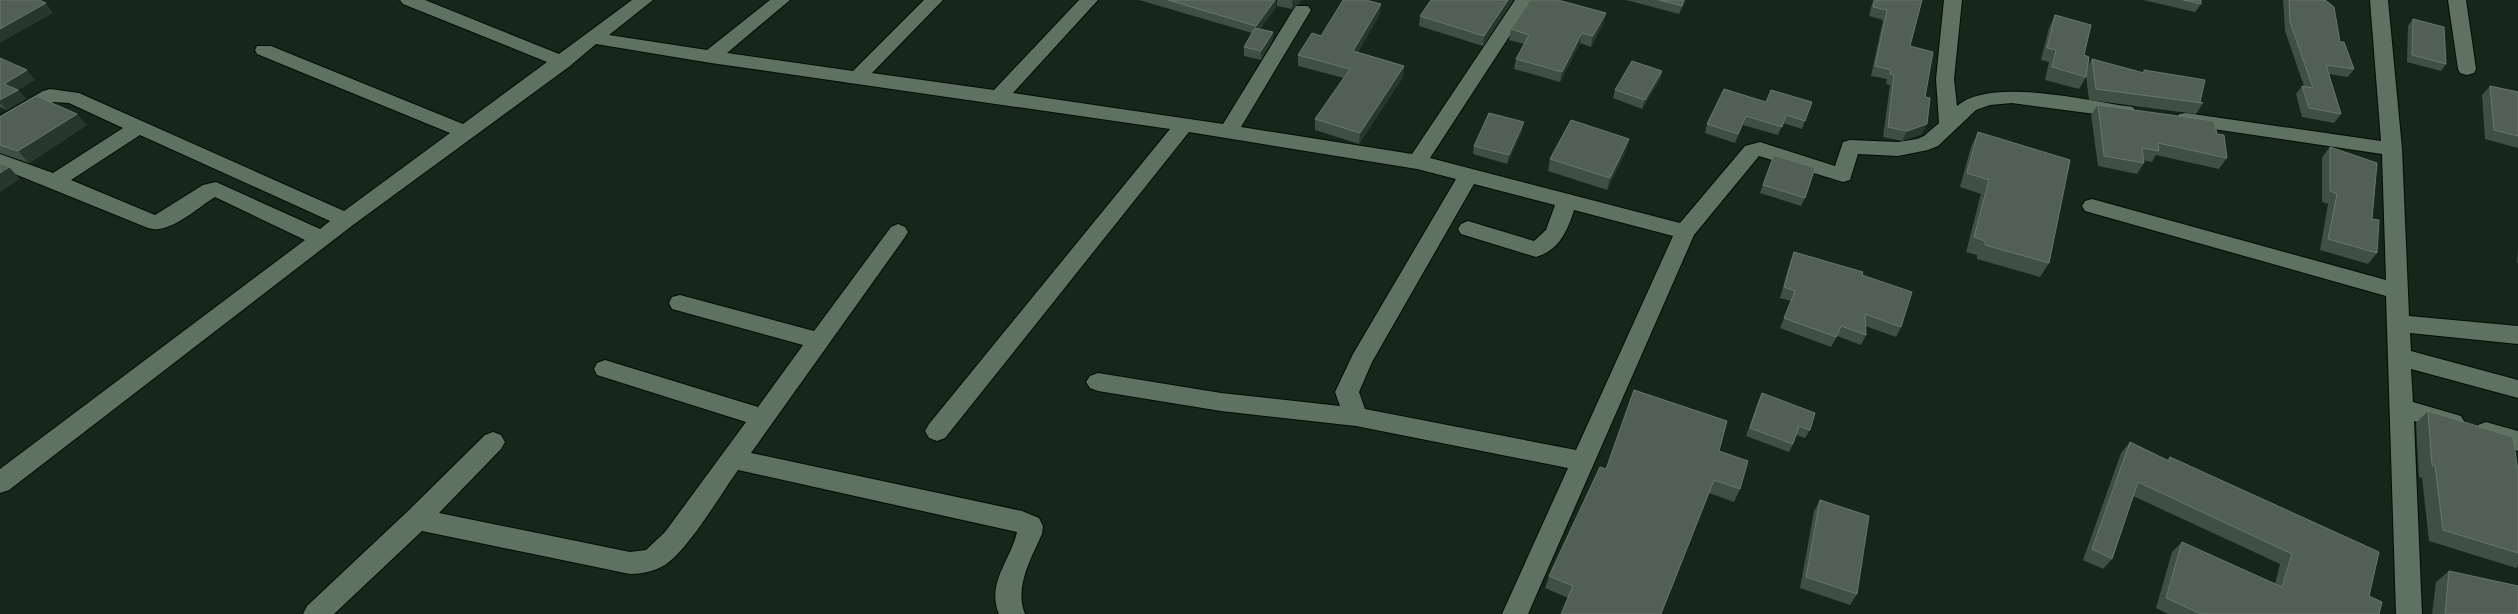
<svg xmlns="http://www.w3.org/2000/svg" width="2518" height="614" font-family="'Public Sans',sans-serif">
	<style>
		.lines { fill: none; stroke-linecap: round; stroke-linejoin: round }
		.minor-casing { stroke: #020e04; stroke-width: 2 }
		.minor { fill: #5f7161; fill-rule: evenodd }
		.wall { fill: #3f4f41 }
		.shaded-wall { fill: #27372a }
		.building { fill: #516053; stroke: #68776a }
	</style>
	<rect width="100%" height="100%" fill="#162619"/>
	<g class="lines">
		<defs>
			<path id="minor" d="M 400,0 L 425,0 L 559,54 L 632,0 L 653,0 L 609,35 L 707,50 L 770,0 L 790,0 L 727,53 L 853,71 L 924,0 L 943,0 L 872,73 L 994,90 L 1079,0 L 1098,0 L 1013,93 L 1223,124 L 1293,10 L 1296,6 L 1308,6 L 1311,10 L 1241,127 L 1412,154 L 1515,0 L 1533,0 L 1430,158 L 1680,223 L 1745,146 L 1760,142 L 1835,166 L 1843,142 L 1850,140 L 1898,142 L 1917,139 L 1924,136 L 1939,123 L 1936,79 L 1944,0 L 1962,0 L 1954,79 L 1957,106 C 1989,77 2085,100 2126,106 L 2133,107 L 2136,112 L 2133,117 L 2126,118 L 2012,103 L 1990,105 L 1976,110 L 1938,146 L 1928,150 L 1898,156 L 1858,154 L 1850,180 L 1843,182 L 1759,156 L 1694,235 L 1528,614 L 1502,614 L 1568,468 L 1356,426 L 1221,411 L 1098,391 L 1090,388 L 1086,382 L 1090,376 L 1098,373 L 1221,393 L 1340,406 L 1335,392 L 1353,354 L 1456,179 L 1417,169 L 1189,132 L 945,438 L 937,441 L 929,438 L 925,431 L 929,424 L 1170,129 L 711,63 L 596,44 L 570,66 L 353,225 L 9,490 L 0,493 L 0,469 L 305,240 L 215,197 C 197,208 169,235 148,228 L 0,168 L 0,154 L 53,173 L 123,128 L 69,103 L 53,102 L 0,132 L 0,116 L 43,91 L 50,89 L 79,93 L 344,211 L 450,133 L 257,54 L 255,50 L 257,46 L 271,46 L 463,124 L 547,62 L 403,4 ZM 140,135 L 330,221 L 320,229 L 216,182 L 203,185 L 155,215 L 71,180 ZM 1474,184 L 1555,205 L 1546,230 L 1534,241 L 1468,221 L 1461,224 L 1458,229 L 1461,234 L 1536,257 C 1559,250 1567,232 1574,210 L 1673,236 L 1576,450 L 1365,409 L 1359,392 L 1372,362 Z
				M 2370,0 L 2388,0 L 2402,149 L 2409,316 L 2518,326 L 2518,344 L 2410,333 L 2411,351 L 2518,380 L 2518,398 L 2411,369 L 2413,402 L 2461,416 L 2465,423 L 2461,430 L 2453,433 L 2414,421 L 2422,614 L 2396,614 L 2386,296 L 2085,211 L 2082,206 L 2085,201 L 2092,199 L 2386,280 L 2382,154 L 2186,125 L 2179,124 L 2176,119 L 2179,114 L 2186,113 L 2381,141 Z
				M 2448,0 L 2466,0 L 2476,69 L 2474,73 L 2467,75 L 2460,73 L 2458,69 Z
				M 898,224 L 905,227 L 908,232 L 905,237 L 751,453 L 1022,511 L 1039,518 L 1043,526 L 1042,534 C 1031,559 1014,587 1025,614 L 999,614 C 986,583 1011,560 1017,532 L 738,470 C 721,494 688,550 665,565 C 655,571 642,574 630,574 L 422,531 L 334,614 L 303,614 L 307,606 L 408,511 L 485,435 L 493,432 L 501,435 L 505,442 L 501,449 L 439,513 L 630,552 L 646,550 L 665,532 L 746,422 L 597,375 L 594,369 L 597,363 L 605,360 L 758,407 L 803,345 L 672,309 L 669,303 L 672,297 L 680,295 L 814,331 L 891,227 Z
				M 2486,422 L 2518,431 L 2518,451 L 2478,439 L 2474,432 L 2478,425 Z"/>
		</defs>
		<use href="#minor" class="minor-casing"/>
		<use href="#minor" class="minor"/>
	</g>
	<path class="wall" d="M 1139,0 L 1276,0 L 1276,7 L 1260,29 L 1273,32 L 1272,41 L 1261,60 L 1244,56 L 1244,47 L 1252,33 Z
		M 1277,0 L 1301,0 L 1298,4 L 1292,9 L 1277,6 Z
		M 1513,0 L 1483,46 L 1419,26 L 1420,16 Z
		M 1626,0 L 1686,0 L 1679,14 Z
		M 1873,0 L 1922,0 L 1910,46 L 1925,97 L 1922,134 L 1902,141 L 1883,137 L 1890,85 L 1886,84 L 1887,79 L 1871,76 L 1883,20 L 1869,16 Z
		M 2143,0 L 2201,0 L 2201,4 L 2195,12 Z
		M 2283,0 L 2325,0 L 2340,42 L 2354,69 L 2348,77 L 2329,74 L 2341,114 L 2334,123 L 2302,117 L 2296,94 L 2302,86 L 2304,86 L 2285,31 Z
		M 1606,13 L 1603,24 L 1591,47 L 1580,43 L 1560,82 L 1514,69 L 1516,59 L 1524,44 L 1509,40 L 1511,29 Z
		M 1380,14 L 1358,52 L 1404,66 L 1403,77 L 1359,144 L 1315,130 L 1315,119 L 1344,78 L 1298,66 L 1298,55 L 1321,36 Z
		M 2055,15 L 2084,55 L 2088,66 L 2092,59 L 2142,73 L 2144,70 L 2200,102 L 2203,103 L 2196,114 L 2089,100 L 2086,75 L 2086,77 L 2079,89 L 2045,80 L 2049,62 L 2041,60 L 2049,28 Z
		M 2413,19 L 2446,64 L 2441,71 L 2407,62 L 2408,26 Z
		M 0,58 L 35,80 L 18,90 L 26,99 L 7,110 L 0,107 Z
		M 1662,71 L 1660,79 L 1642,109 L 1613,98 L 1615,90 Z
		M 2490,86 L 2518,92 L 2518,148 L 2485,139 L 2482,95 Z
		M 1766,102 L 1812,102 L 1802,129 L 1783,123 L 1778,135 L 1743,125 L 1735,143 L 1705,133 L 1707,124 Z
		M 2098,105 L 2217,134 L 2227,158 L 2219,169 L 2156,155 L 2152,162 L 2143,160 L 2144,163 L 2137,174 L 2098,166 L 2091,115 Z
		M 0,117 L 87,125 L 29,163 L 0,153 Z
		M 1522,131 L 1507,164 L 1473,154 L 1474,146 Z
		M 1978,132 L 2049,263 L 2040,277 L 1977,259 L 1977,255 L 1966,252 L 1981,194 L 1960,187 L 1971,147 Z
		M 2330,147 L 2372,219 L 2377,253 L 2368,264 L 2320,250 L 2328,204 L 2322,202 L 2322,157 Z
		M 1626,151 L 1607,190 L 1548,171 L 1550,159 Z
		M 1774,155 L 1805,198 L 1801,206 L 1760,193 Z
		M 2518,248 L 2518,263 L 2517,262 Z
		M 1794,252 L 1862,275 L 1901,327 L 1896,337 L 1865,326 L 1866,335 L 1861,345 L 1837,336 L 1831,347 L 1780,328 L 1791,301 L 1780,298 L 1790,262 Z
		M 1762,393 L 1810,430 L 1805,438 L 1796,435 L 1793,444 L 1789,452 L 1746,436 L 1758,402 Z
		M 2428,411 L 2518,471 L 2518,566 L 2516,568 L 2429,541 L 2422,478 L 2419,477 L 2416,423 Z
		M 2130,442 L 2167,460 L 2170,457 L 2369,596 L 2379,614 L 2168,614 L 2156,608 L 2172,552 L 2182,542 L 2275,584 L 2280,564 L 2133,496 L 2112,559 L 2103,569 L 2083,560 L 2121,453 Z
		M 1719,451 L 1740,489 L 1734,502 L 1709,493 L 1568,598 L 1545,588 L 1549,576 L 1606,469 Z
		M 1820,500 L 1857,594 L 1850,605 L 1800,588 L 1814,511 Z
		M 2449,571 L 2518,614 L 2432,614 L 2436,582 Z"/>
	<path class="shaded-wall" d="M 1275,0 L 1276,0 L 1276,7 L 1256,34 L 1256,26 Z
		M 1293,0 L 1301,0 L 1298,4 L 1292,9 L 1292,1 Z
		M 1508,0 L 1513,0 L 1483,46 L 1484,36 Z
		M 1684,0 L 1686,0 L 1679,14 L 1682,6 Z
		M 46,3 L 53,13 L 0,43 L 0,29 Z
		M 1381,4 L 1380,14 L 1353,61 L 1353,51 Z
		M 1606,13 L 1603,24 L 1591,47 L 1593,36 Z
		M 1273,32 L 1272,41 L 1261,60 L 1261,51 Z
		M 1582,33 L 1580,43 L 1560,82 L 1562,72 Z
		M 1404,66 L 1403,77 L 1359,144 L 1360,133 Z
		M 27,70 L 35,80 L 18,90 L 26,99 L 7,110 L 0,103 L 0,100 L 4,84 Z
		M 1662,71 L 1660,79 L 1642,109 L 1645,100 Z
		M 77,114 L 87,125 L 29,163 L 18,151 Z
		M 1746,116 L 1743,125 L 1735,143 L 1738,134 Z
		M 1524,122 L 1522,131 L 1507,164 L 1509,155 Z
		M 1927,124 L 1922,134 L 1902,141 L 1907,131 Z
		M 1629,139 L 1626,151 L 1607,190 L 1610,178 Z
		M 9,167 L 20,179 L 0,192 L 0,173 Z"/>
	<path class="building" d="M 0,0 L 39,0 L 46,3 L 0,29 Z
		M 1168,0 L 1275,0 L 1256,26 Z
		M 1343,0 L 1366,0 L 1381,4 L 1353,51 L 1404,66 L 1360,133 L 1315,119 L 1350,69 L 1298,55 L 1312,33 L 1321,36 Z
		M 1431,0 L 1508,0 L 1484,36 L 1420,16 Z
		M 1530,0 L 1558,0 L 1606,13 L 1593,36 L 1582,33 L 1562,72 L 1516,59 L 1529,35 L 1511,29 Z
		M 1659,0 L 1684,0 L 1682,6 Z
		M 1875,0 L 1922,0 L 1910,46 L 1933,52 L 1925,97 L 1930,98 L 1927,124 L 1907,131 L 1888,127 L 1894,75 L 1890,74 L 1891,70 L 1875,66 L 1887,10 L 1873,7 Z
		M 2183,0 L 2201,0 L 2201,4 Z
		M 2289,0 L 2325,0 L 2334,7 L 2340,42 L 2344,42 L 2354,69 L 2326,65 L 2341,114 L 2309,108 L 2302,86 L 2313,88 L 2290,22 Z
		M 2055,15 L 2091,25 L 2084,55 L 2089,57 L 2086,77 L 2052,67 L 2056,50 L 2047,48 Z
		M 2413,19 L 2444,27 L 2446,64 L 2412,55 Z
		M 1255,28 L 1273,32 L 1261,51 L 1244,47 Z
		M 0,58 L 27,70 L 4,84 L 18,90 L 0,100 Z
		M 2092,59 L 2144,73 L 2144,70 L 2205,80 L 2200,102 L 2203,103 L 2096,89 Z
		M 1632,61 L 1662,71 L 1645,100 L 1615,90 Z
		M 2490,86 L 2518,92 L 2518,136 L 2494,130 Z
		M 1724,89 L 1766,102 L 1771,90 L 1812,102 L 1805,121 L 1786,115 L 1782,127 L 1746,116 L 1738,134 L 1707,124 Z
		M 36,96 L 77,114 L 18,151 L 0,145 L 0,117 Z
		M 2098,105 L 2214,121 L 2217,134 L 2224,135 L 2227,158 L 2158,143 L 2159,151 L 2142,148 L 2144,163 L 2104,156 Z
		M 1489,113 L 1524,122 L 1509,155 L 1474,146 Z
		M 1571,120 L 1629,139 L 1610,178 L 1550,159 Z
		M 1978,132 L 2070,160 L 2049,263 L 1985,245 L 1985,241 L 1974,237 L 1989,180 L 1967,173 Z
		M 2330,147 L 2377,163 L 2372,219 L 2379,220 L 2377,253 L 2328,239 L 2337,194 L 2330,191 Z
		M 1774,155 L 1815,168 L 1805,198 L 1763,185 Z
		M 0,163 L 9,167 L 0,173 Z
		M 1794,252 L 1863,272 L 1862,275 L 1912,292 L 1901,327 L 1865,314 L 1866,335 L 1841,326 L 1836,337 L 1784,318 L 1795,291 L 1784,287 Z
		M 1634,390 L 1727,421 L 1719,451 L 1748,461 L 1740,489 L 1714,480 L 1661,614 L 1561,614 L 1573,586 L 1549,576 L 1600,467 L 1606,469 Z
		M 1762,393 L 1815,413 L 1810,430 L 1799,426 L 1793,444 L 1750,428 Z
		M 2428,411 L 2513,437 L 2518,471 L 2518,553 L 2443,530 L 2435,466 L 2432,465 Z
		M 2130,442 L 2169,461 L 2170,457 L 2379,552 L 2369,596 L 2382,602 L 2379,614 L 2201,614 L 2166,598 L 2182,542 L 2282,587 L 2292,554 L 2138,482 L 2112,559 L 2092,549 Z
		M 1820,500 L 1869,516 L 1857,594 L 1806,577 Z
		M 2449,571 L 2518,586 L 2518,614 L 2445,614 Z"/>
</svg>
